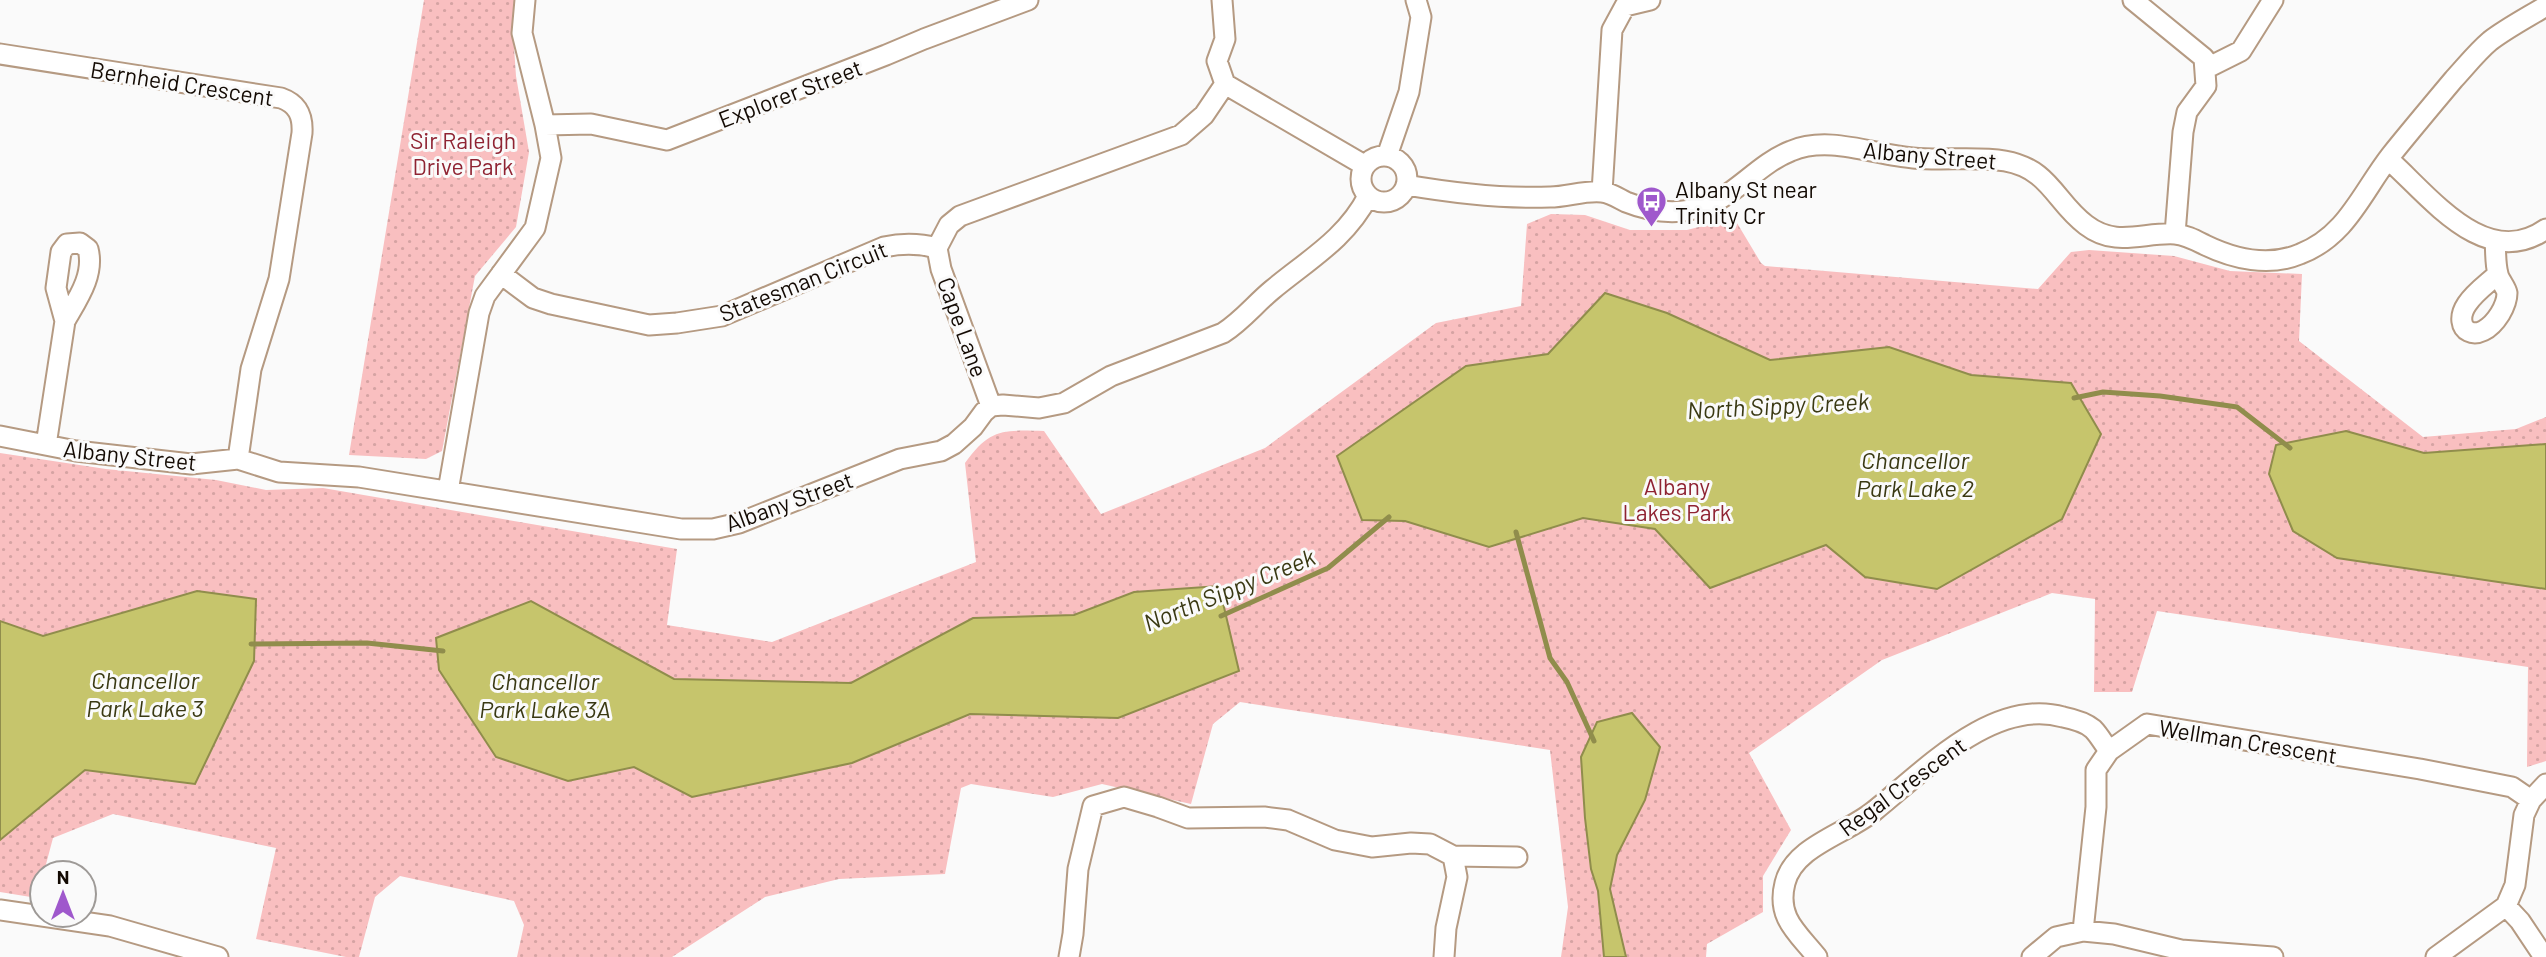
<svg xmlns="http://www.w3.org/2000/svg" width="2546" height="957" font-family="Barlow,sans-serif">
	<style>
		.park { fill: url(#park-dots) }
		.water { fill: #c6c56c; stroke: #908d4c; stroke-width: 2 }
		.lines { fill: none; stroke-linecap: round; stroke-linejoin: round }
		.stream { stroke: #908d4c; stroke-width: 5 }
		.minor-casing { stroke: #b59a82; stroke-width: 23 }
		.minor { stroke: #fff; stroke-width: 19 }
		.labels { text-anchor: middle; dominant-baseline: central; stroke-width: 6; stroke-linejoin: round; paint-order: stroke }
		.street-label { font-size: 23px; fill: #130a03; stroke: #fafafa }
		.park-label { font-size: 23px; fill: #8f2332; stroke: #fafafa }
		.poi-label { font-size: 23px; fill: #130a03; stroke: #fafafa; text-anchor: start }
		.water-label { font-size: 24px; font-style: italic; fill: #3a3913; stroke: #fafafa }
	</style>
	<defs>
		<pattern id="park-dots" width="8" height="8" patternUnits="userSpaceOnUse" patternTransform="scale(1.75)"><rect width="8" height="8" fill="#f9bfc0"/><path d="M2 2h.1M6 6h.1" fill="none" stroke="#d5a3a3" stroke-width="1.8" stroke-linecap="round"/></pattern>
	</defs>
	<rect width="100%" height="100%" fill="#fafafa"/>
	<path class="park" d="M 424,0 L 516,0 L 512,19 L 516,76 L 529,152 L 516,227 L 475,276 L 442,451 L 426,459 L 349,455 Z
		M 1551,214 L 1585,215 L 1630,230 L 1687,230 L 1734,218 L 1761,263 L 1765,266 L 2038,289 L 2071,252 L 2089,250 L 2174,256 L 2230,271 L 2302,274 L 2299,341 L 2423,437 L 2516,429 L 2546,417 L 2546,761 L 2527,767 L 2528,667 L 2157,611 L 2132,692 L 2094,692 L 2095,599 L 2052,593 L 1882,660 L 1749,753 L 1791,830 L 1763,876 L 1763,912 L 1707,944 L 1706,957 L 1561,957 L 1568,907 L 1550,750 L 1240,702 L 1213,724 L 1191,804 L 1102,784 L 1053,797 L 971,784 L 961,788 L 945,874 L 839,879 L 765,897 L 672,957 L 517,957 L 524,925 L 514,901 L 400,876 L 375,897 L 359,957 L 346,957 L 256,939 L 276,848 L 113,814 L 53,838 L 37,898 L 0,892 L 0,453 L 106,469 L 216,480 L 266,490 L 323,488 L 677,549 L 667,625 L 772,642 L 976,562 L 965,463 C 990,428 1003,430 1044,431 L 1101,514 L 1265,448 L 1436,323 L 1521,306 L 1527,224 Z"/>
	<path class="water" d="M 1605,293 L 1667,313 L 1770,360 L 1889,347 L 1971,375 L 2071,383 L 2101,434 L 2062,519 L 1937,589 L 1865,577 L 1826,545 L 1710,588 L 1655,529 L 1583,518 L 1489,547 L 1405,521 L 1362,520 L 1337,456 L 1466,366 L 1548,354 Z
		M 2346,431 L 2424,453 L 2546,444 L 2546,589 L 2337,558 L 2293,531 L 2269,474 L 2276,445 Z
		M 1219,586 L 1239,671 L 1118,718 L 970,714 L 852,763 L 692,797 L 634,767 L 568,781 L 496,757 L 439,670 L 436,638 L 531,601 L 674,679 L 851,683 L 973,618 L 1074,615 L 1134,592 Z
		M 197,591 L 256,599 L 254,661 L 195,784 L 85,770 L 0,840 L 0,621 L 43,636 Z
		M 1632,713 L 1660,747 L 1645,800 L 1617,855 L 1610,889 L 1626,957 L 1604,957 L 1598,891 L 1591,869 L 1585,818 L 1581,757 L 1597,722 Z"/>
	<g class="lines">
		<path class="stream" d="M 2074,398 L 2103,392 L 2160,396 L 2237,407 L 2290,448
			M 1516,532 L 1550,658 L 1567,682 L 1594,741
			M 1221,616 L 1328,568 L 1389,517
			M 251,644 L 367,643 L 443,651"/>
		<defs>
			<path id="minor" d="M 2133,0 L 2204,58 L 2206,86 L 2187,112 L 2183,132 L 2175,234
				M 0,54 L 281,98 C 298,104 303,116 302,133 L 279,279 L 251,369 L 238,459
				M 2205,69 L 2241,51 L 2273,0
				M 1225,84 L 1364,165
				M 545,125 L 591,124 L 667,140 L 886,55 L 924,39 L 1028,0
				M1361 179a23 23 0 1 1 46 0a23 23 0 1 1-46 0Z
				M 1387,156 L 1409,92 L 1421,17 L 1416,0
				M 2388,159 C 2429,195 2485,272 2546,229
				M 1406,185 C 1453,193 1502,199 1550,197 C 1567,197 1585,190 1602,192 C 1611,193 1618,198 1626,202 C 1646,210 1669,214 1690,210 C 1732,203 1753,166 1791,151 C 1829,135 1874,155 1913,158 C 1944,161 1975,156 2005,161 C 2050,169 2055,202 2086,225 C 2116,248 2143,232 2175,234 C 2186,235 2195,240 2205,245 C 2234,259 2269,267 2300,254 C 2347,236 2362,192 2391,155 C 2412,129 2433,104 2454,79 C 2466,66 2477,52 2490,41 C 2507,28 2528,17 2546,6
				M 1602,192 L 1612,30 L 1625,6 L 1650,0
				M 2495,241 C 2496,251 2495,263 2498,274 C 2499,280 2506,287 2507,293 C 2507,300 2503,309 2500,314 C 2478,349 2450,329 2467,304 C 2475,292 2487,284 2498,274
				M 937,248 L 941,269 L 991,406
				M 501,274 L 533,298 L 551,304 L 649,325 L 677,323 L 722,316 L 884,247 C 903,243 918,243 937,248 L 949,225 L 960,216 L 1181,135 L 1204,115 L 1225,84 L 1217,61 L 1225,39 L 1222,0
				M 0,436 L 76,451 L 191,464 L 238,459 L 279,472 L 359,477 L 681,529 L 713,529 L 739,523 L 900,459 L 941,451 L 954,444 L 973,427 L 984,412 L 991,406 L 1003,405 L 1039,408 L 1064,403 L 1111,376 L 1223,333 C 1242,321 1255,304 1272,290 C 1308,260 1346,239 1368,196
				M 46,445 L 65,321 L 56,288 L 61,252 L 67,244 L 80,243 L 88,249 C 95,275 77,300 65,321
				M 448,491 L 479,313 L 485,296 L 535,228 L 551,158 L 545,125 L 522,33 L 525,0
				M 1453,856 L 1517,857
				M 2506,906 L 2520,921 L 2544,957
				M 0,910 L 110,926 L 218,957
				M 2083,931 L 2096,807 L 2096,770 L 2109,751 L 2147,724 L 2420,769 L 2512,787 L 2531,800
				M 1069,957 L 1073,934 L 1078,869 L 1093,806 L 1124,797 L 1158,807 L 1188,818 L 1264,817 L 1288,820 L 1335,840 L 1372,847 L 1411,843 L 1430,844 L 1453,856 L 1457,877 L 1446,928 L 1444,957
				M 1817,957 C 1798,933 1776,918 1785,883 C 1794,846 1846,834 1874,811 C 1923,772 1993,697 2063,717 C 2073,719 2085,722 2093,729 C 2099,735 2104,744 2109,751
				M 2032,957 L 2056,937 L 2083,931 L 2114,934 L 2181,950 L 2273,957
				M 2436,957 L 2506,906 L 2515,885 L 2524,815 L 2531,800 L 2546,784"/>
		</defs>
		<use href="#minor" class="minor-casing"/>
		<use href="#minor" class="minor"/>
	</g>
	<defs>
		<symbol id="bus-pin" viewBox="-11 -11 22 30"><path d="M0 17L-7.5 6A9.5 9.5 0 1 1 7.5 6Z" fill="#9f58cc" stroke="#fafafa"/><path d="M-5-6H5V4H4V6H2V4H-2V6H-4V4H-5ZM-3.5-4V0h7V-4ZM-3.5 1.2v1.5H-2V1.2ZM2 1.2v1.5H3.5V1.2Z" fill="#fff"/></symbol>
	</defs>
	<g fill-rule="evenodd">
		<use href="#bus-pin" x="1634" y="184" width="35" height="47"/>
	</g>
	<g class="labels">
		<g class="street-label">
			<text transform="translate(182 83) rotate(9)">Bernheid Crescent</text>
			<text transform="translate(790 93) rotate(-21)">Explorer Street</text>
			<text transform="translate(1930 155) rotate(5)">Albany Street</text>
			<text transform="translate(803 281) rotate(-22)">Statesman Circuit</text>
			<text transform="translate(963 327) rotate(70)">Cape Lane</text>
			<text transform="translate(130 455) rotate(6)">Albany Street</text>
			<text transform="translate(789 501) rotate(-20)">Albany Street</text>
			<text transform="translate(2248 741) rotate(9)">Wellman Crescent</text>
			<text transform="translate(1902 786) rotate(-36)">Regal Crescent</text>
		</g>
		<g class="park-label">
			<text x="463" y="140">Sir Raleigh<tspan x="463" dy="26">Drive Park</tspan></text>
			<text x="1677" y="486">Albany<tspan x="1677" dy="26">Lakes Park</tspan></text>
		</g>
		<g class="poi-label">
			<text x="1675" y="189">Albany St near<tspan x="1675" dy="26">Trinity Cr</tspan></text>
		</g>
		<g class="water-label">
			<text transform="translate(1778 405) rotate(-3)">North Sippy Creek</text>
			<text x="1915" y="459">Chancellor<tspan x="1915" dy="28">Park Lake 2</tspan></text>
			<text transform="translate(1229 589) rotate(-22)">North Sippy Creek</text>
			<text x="145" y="679">Chancellor<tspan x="145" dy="28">Park Lake 3</tspan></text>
			<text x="545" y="680">Chancellor<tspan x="545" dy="28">Park Lake 3A</tspan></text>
		</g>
	</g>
	<g transform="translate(63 894)"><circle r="33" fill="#fafafa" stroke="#9e9a97" stroke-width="2"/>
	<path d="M0-5L12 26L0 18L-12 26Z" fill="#9f58cc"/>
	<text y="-10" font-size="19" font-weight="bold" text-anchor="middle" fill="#130a03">N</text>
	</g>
</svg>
